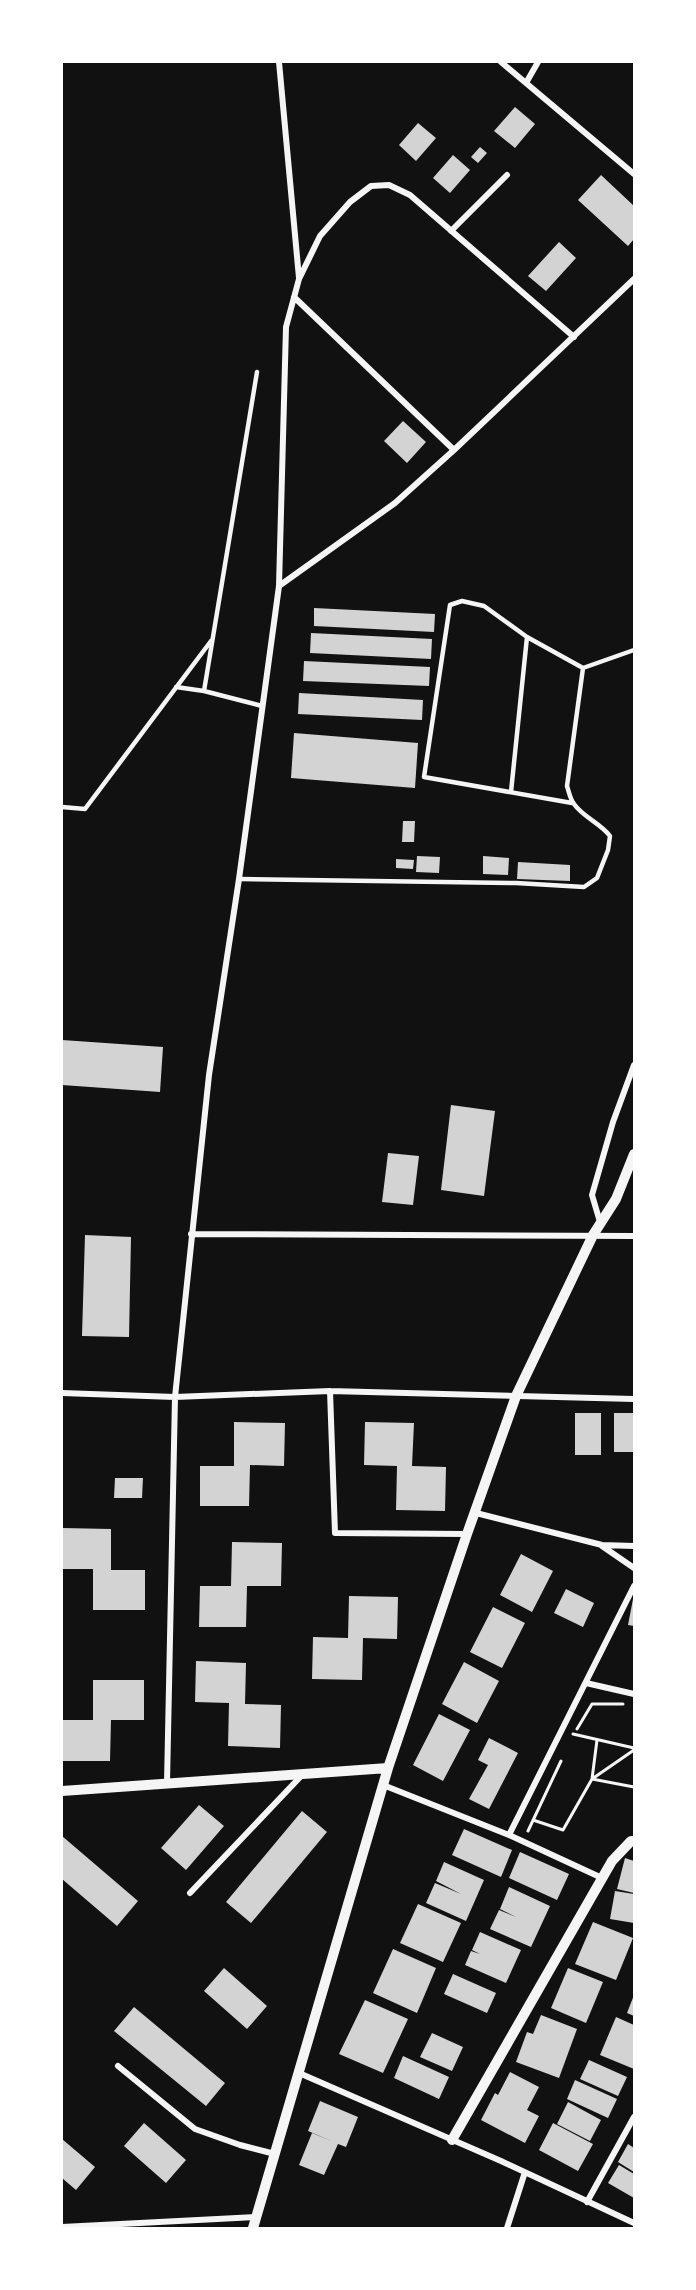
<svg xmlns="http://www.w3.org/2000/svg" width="696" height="2290" font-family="'IBM Plex Sans',sans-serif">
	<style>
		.building { fill: #d3d3d3 }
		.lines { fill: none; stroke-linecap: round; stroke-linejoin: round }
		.path { stroke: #f5f5f5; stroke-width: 3 }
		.service { stroke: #f5f5f5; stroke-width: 4.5 }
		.minor { stroke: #f5f5f5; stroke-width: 6 }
		.tertiary { stroke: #f5f5f5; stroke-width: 10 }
	</style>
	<rect width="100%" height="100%" fill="#111"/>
	<path class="building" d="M 515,107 L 535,124 L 515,148 L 494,131 Z
		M 418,123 L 436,138 L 416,161 L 399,145 Z
		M 480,147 L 487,153 L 478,163 L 471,157 Z
		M 453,155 L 470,170 L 450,193 L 433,178 Z
		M 601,175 L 634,206 L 634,239 L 628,246 L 578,200 Z
		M 559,242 L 576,258 L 546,291 L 528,276 Z
		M 403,421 L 426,442 L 407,463 L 384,441 Z
		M 314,608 L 435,614 L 434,632 L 314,626 Z
		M 311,633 L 432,639 L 431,659 L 310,653 Z
		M 304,661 L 430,667 L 429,686 L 303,681 Z
		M 299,693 L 423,700 L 422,720 L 298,714 Z
		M 294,733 L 418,743 L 415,788 L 291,778 Z
		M 403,821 L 415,821 L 414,842 L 402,842 Z
		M 417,856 L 440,857 L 439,873 L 416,872 Z
		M 483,856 L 509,858 L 508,875 L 483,874 Z
		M 396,859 L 414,860 L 413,869 L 396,868 Z
		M 518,862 L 570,865 L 570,881 L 517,879 Z
		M 62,1040 L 163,1047 L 160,1092 L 62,1085 Z
		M 451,1105 L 495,1111 L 484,1196 L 441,1190 Z
		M 388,1153 L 419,1156 L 413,1205 L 382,1202 Z
		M 85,1235 L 131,1237 L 129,1337 L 82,1336 Z
		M 575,1413 L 601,1413 L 601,1455 L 575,1455 Z
		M 614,1413 L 634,1413 L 634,1452 L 614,1452 Z
		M 234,1422 L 285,1423 L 284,1466 L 250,1465 L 249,1506 L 200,1506 L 200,1466 L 234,1466 Z
		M 365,1422 L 414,1423 L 412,1466 L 446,1467 L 445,1511 L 396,1510 L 397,1466 L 364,1465 Z
		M 115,1478 L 143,1478 L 142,1498 L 114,1498 Z
		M 62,1528 L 111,1529 L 111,1570 L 145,1570 L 145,1610 L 93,1610 L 93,1569 L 62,1569 Z
		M 232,1542 L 282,1543 L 281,1586 L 247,1586 L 246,1627 L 199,1627 L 200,1586 L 231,1586 Z
		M 521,1554 L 553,1571 L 532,1612 L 500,1595 Z
		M 566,1589 L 594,1603 L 583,1627 L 554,1613 Z
		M 349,1596 L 398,1597 L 397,1639 L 363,1638 L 362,1680 L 312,1679 L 313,1637 L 348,1638 Z
		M 633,1599 L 634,1600 L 634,1626 L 628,1625 Z
		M 493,1607 L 525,1623 L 502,1668 L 470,1652 Z
		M 196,1661 L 246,1663 L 245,1704 L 281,1705 L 280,1748 L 228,1746 L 229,1703 L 195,1702 Z
		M 464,1662 L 499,1681 L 477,1723 L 442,1704 Z
		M 93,1680 L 144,1680 L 144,1720 L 111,1720 L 110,1761 L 62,1761 L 62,1720 L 93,1720 Z
		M 439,1714 L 470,1730 L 443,1781 L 413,1765 Z
		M 489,1738 L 518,1753 L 489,1809 L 469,1799 L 488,1765 L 478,1760 Z
		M 199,1805 L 224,1826 L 186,1870 L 161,1848 Z
		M 302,1811 L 327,1832 L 251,1923 L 226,1902 Z
		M 464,1829 L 512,1850 L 501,1877 L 452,1855 Z
		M 62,1836 L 138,1901 L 117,1926 L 62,1879 Z
		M 520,1852 L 569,1874 L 557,1900 L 509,1878 Z
		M 625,1858 L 634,1861 L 634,1893 L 617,1889 Z
		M 444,1862 L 484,1880 L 466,1921 L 426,1903 L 435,1883 L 461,1894 L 436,1881 Z
		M 509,1887 L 550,1906 L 531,1947 L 490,1929 L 499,1910 L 516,1917 L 500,1909 Z
		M 615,1891 L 634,1894 L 634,1923 L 610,1919 Z
		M 418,1904 L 461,1923 L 443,1962 L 400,1943 Z
		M 593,1922 L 633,1938 L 616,1980 L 575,1964 Z
		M 480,1932 L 521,1950 L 506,1983 L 465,1965 L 471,1951 L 480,1954 L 472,1950 Z
		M 393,1949 L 436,1968 L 417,2013 L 373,1993 Z
		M 224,1968 L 267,2006 L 247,2029 L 204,1991 Z
		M 568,1968 L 603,1982 L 586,2023 L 551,2008 Z
		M 453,1974 L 496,1993 L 487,2013 L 444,1994 Z
		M 634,1995 L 634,2016 L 627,2013 Z
		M 365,2000 L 408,2019 L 383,2073 L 339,2054 Z
		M 134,2007 L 225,2083 L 206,2106 L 114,2031 Z
		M 541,2015 L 577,2029 L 559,2078 L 516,2062 L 527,2032 L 533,2034 Z
		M 616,2017 L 634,2025 L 634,2069 L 600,2055 Z
		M 432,2033 L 463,2047 L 452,2071 L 420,2057 Z
		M 403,2056 L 449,2077 L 439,2099 L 394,2078 Z
		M 589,2060 L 627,2077 L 618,2096 L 580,2079 Z
		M 510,2072 L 539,2087 L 527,2110 L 539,2116 L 525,2143 L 481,2120 L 495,2093 L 498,2095 Z
		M 575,2080 L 617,2099 L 608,2118 L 567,2099 Z
		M 320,2101 L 358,2117 L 346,2147 L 338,2144 L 324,2175 L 299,2165 L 312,2133 L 334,2142 L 308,2131 Z
		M 568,2102 L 601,2120 L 590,2141 L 557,2124 Z
		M 144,2123 L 186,2160 L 166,2183 L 124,2146 Z
		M 553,2123 L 593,2144 L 578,2171 L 539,2150 Z
		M 62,2139 L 95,2167 L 76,2190 L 62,2178 Z
		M 628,2144 L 634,2148 L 634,2172 L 618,2162 Z
		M 619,2165 L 634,2174 L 634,2198 L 608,2183 Z"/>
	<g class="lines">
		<path class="path" d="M 577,1729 L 592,1704 L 623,1704
			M 573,1734 L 634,1748
			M 597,1740 L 592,1779 L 634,1787
			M 533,1820 L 563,1830 L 592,1779 L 634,1750
			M 528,1831 L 561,1761"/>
		<path class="service" d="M 176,687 L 204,691 L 262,706
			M 204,691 L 257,372
			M 511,792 L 527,637
			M 572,803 L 424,777 L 450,605 L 462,601 L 484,606 L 527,637 L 583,668 L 634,650
			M 62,807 L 85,809 L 211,641
			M 239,879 L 516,883 L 584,887 L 597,878 L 608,850 L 610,836 C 600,823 583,817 574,804 C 570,799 569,792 567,786 L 583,668"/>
		<path class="minor" d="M 279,62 L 299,278
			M 501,62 L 634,174
			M 526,83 L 538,62
			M 451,231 L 507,175
			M 294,297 L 454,450
			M 279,586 L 395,503 L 454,450 L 634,279
			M 600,1222 L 592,1195 L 613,1122 L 634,1065
			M 191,1234 L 634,1236
			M 330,1391 L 335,1533 L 467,1534
			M 62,1393 L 175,1397 L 330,1391 L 634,1399
			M 476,1513 L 602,1545 L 634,1546
			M 602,1546 L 634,1568
			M 586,1683 L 634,1694
			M 167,1783 L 175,1397 L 209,1075 L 239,879 L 279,586 L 286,327 L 299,279 L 320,236 L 350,202 L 371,186 L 389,185 L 410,195 L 574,337
			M 383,1785 L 509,1835 L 602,1878
			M 509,1835 L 634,1586
			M 190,1893 L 303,1774
			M 118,2066 L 195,2129 L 240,2145 L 275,2154
			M 299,2073 L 501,2161 L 634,2223
			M 587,2202 L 634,2117
			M 62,2227 L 256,2217
			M 507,2228 L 525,2172"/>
		<path class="tertiary" d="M 62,1791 L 388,1768
			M 452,2140 L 612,1861 L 631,1841 L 634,1841
			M 253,2228 L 388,1768 L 467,1534 L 516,1396 L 593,1235 L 616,1199 L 634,1154"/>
	</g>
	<rect width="696" height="2290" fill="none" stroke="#ffffff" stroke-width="126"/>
</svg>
